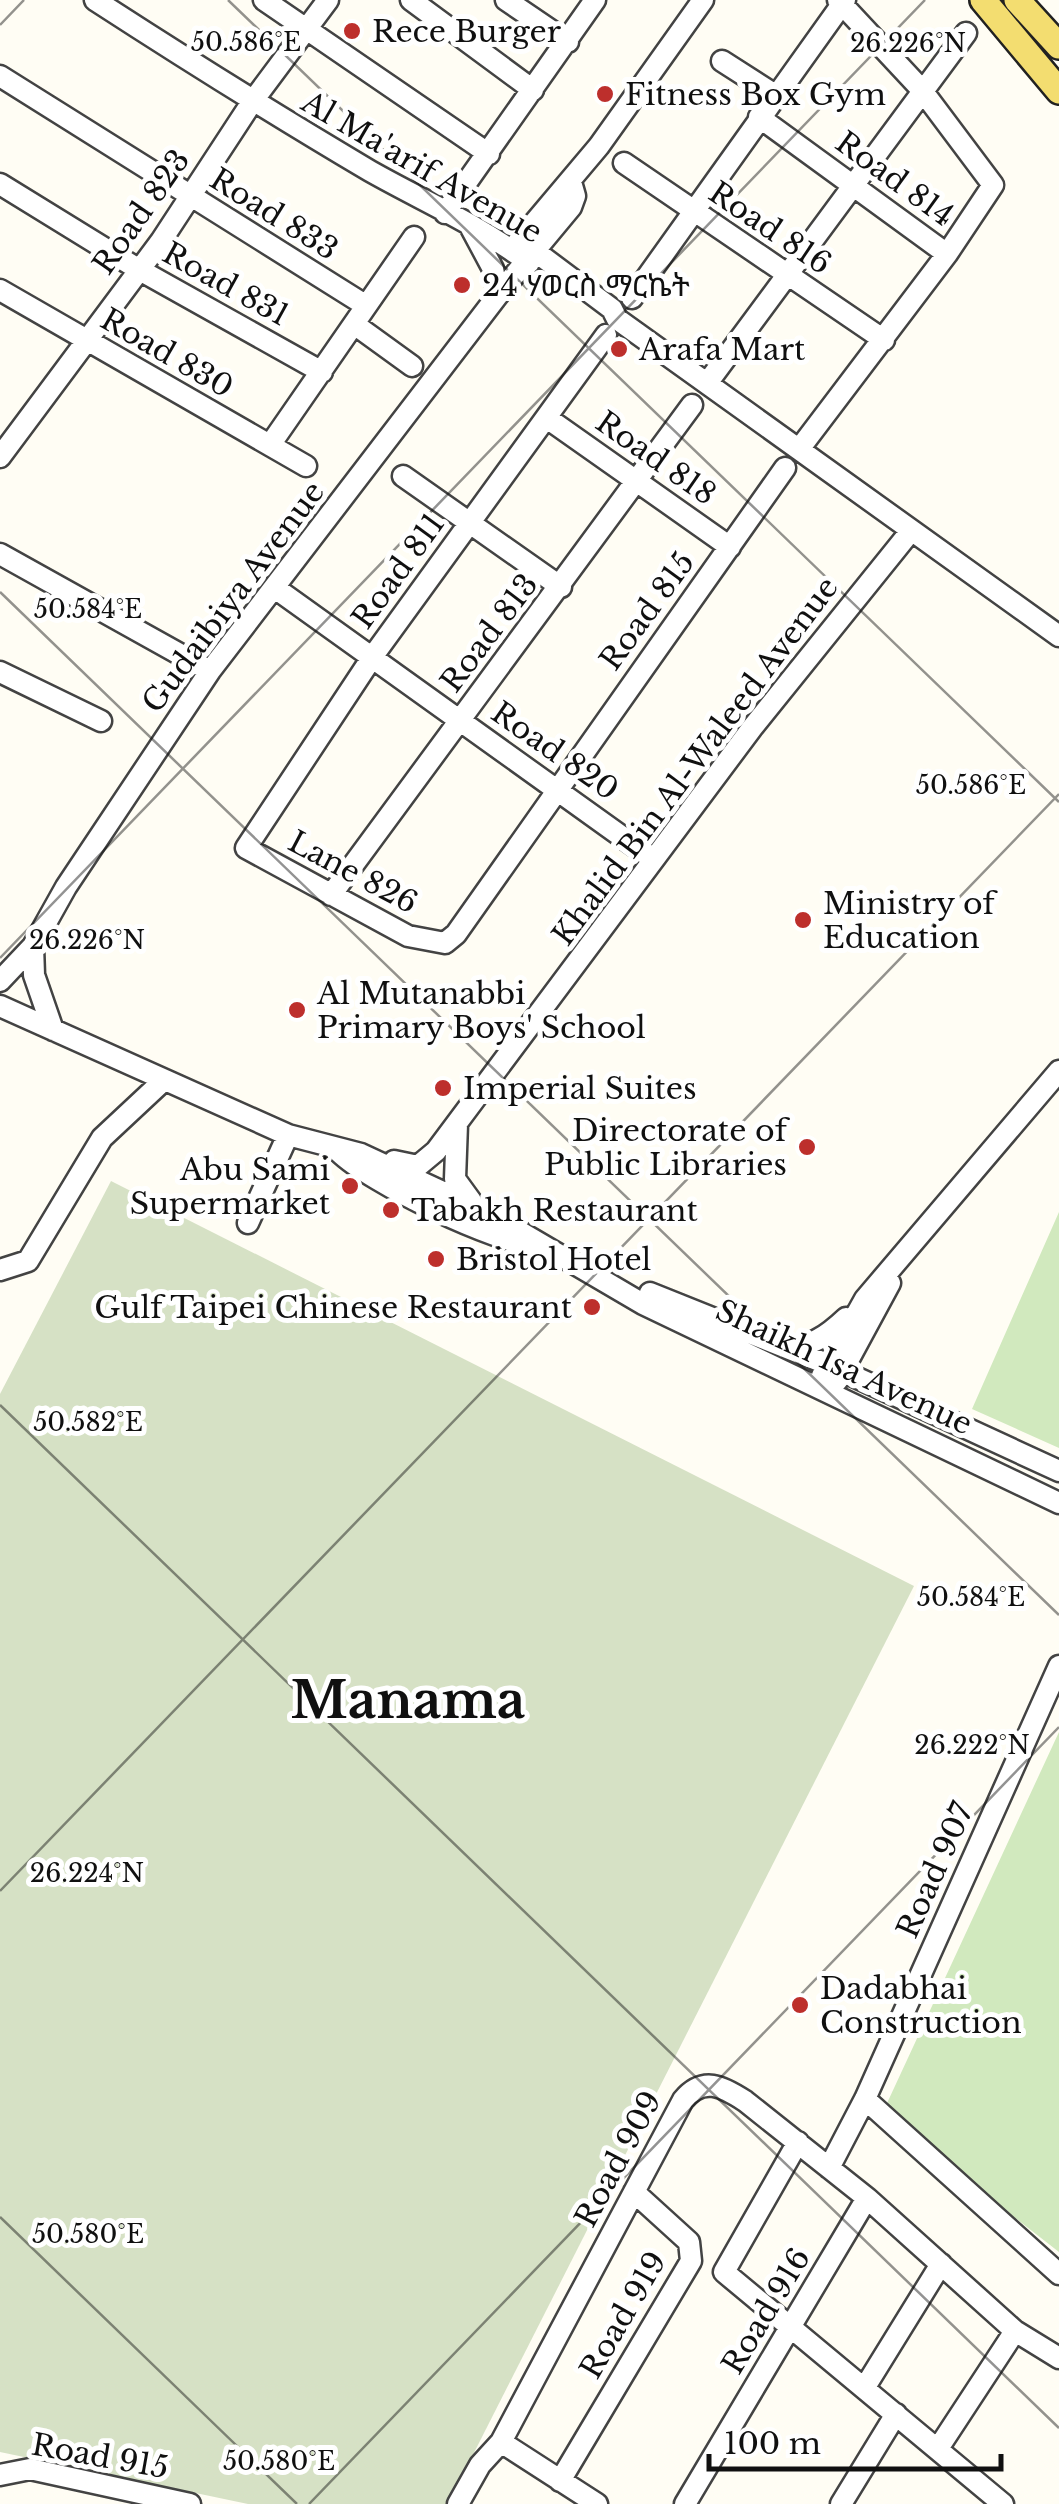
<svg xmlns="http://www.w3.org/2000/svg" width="1059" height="2504" font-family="'Libre Baskerville','Noto Sans Ethiopic',serif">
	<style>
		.green { fill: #d1e9be }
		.cemetery { fill: #d6e1c5 }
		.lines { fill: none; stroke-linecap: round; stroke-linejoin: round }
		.minor-casing { stroke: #434343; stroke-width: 25 }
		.major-casing { stroke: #212121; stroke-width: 30 }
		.minor { stroke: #fff; stroke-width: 20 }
		.major { stroke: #f3dd70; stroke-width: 25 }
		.ticks { fill: none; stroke: #101010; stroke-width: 2.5; stroke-opacity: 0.45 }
		.poi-dot { fill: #bd2f2c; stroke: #fff; stroke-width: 4 }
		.labels { text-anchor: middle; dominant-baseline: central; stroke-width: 10; stroke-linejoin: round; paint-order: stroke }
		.poi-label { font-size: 30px; fill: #101010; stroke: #fff; text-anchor: start }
		.street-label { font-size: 30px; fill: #101010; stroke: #fff }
		.town-label { font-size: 50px; font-weight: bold; fill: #101010; stroke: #fff }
		.ticks-label { font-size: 25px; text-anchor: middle; fill: #101010; stroke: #fff; stroke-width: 10; stroke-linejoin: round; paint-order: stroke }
	</style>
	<rect width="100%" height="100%" fill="#fffdf4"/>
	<path class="green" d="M 1059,1212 L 1059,1448 L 972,1409 Z
		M 1059,1732 L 1059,2252 L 882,2114 Z"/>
	<path class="cemetery" d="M 111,1181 L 914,1586 L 448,2504 L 248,2504 L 0,2452 L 0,1394 Z"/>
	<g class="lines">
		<defs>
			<path id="minor" d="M 95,0 C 186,59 277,116 370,171 C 423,201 481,226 529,263
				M 264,0 L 489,154
				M 411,0 L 533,90
				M 506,0 L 568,42
				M 722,61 L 775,95
				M 0,76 L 365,305
				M 759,117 L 947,254
				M 624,163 L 884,340
				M 0,184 L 138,269 L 322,372
				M 445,213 L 595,0
				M 470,226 L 493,269 L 498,295
				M 520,240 L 612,309 L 617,319 L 1059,636
				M 513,248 L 599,146 L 703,0
				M 0,290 L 306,466
				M 632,298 L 845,0
				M 354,324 L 412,366
				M 606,335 L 373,656 L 246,848 L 408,936 L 445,943 L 456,934 L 785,468
				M 708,382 L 966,33
				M 547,418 L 730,547
				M 270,445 L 414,237
				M 800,448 L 947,254 L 993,185 L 921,89 L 838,0
				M 0,457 L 161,241 L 252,102 L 328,0
				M 403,476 L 561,587
				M 0,554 L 210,671
				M 275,588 L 653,859
				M 0,672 L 101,721
				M 331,895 L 692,405
				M 33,946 L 34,975 L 53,1030
				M 0,981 L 33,946 L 66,887 L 210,671 L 498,295 L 571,207 L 575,196 L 571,182
				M 0,1006 L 288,1135 L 361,1154 L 488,1213 L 643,1304 L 1059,1503
				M 457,1124 L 455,1179 L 471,1201
				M 338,1151 C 373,1185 494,1242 542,1248
				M 394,1161 L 418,1166 L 436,1151 L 752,728 L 910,532
				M 248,1223 L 288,1135
				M 0,1270 L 28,1261 L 102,1138 L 163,1081
				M 650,1293 L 827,1364 L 1059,1471
				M 784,1347 C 809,1349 828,1335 846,1318
				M 822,1376 L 865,1299 L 1059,1071
				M 837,1381 L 890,1283
				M 865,2099 L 1059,2274
				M 798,2142 L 724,2272 L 1003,2504
				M 829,2168 L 865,2099 L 1059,1666
				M 865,2387 L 941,2264
				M 501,2442 L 597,2504
				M 939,2447 L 1015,2331
				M 0,2475 L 30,2469 L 190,2504
				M 560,2481 L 691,2261 L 689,2242 L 634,2192
				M 458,2504 L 480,2465 L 501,2442 L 683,2100 C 703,2076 722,2086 745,2101 L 867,2198 L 1015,2331 L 1059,2358
				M 685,2504 L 867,2198
				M 841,2504 L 896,2414"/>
			<path id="major" d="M 983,0 L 1059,91
				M 1017,0 L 1059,46"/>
		</defs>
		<use href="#minor" class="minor-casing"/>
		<use href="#major" class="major-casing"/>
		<use href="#minor" class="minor"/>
		<use href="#major" class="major"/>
	</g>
	<path class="ticks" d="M 228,0 L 1059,802M 0,25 L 24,0M 0,592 L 1059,1615M 0,958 L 925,0M 0,1405 L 1059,2428M 0,1891 L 1059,794M 0,2217 L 297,2504M 309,2504 L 1059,1727"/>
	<g class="poi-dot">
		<circle cx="352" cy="31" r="10"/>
		<circle cx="605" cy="94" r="10"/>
		<circle cx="462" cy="285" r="10"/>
		<circle cx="619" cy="349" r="10"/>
		<circle cx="803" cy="920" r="10"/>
		<circle cx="297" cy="1010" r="10"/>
		<circle cx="443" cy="1088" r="10"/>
		<circle cx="807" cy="1147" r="10"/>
		<circle cx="350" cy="1186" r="10"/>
		<circle cx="391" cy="1210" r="10"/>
		<circle cx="436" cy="1259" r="10"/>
		<circle cx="592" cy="1307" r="10"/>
		<circle cx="800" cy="2005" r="10"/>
	</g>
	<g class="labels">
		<g class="poi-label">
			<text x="372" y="31">Rece Burger</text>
			<text x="625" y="94">Fitness Box Gym</text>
			<text x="482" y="285">24 ሃወርስ ማርኬት</text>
			<text x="639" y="349">Arafa Mart</text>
			<text x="823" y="903">Ministry of<tspan x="823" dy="34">Education</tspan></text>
			<text x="317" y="993">Al Mutanabbi<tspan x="317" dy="34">Primary Boys' School</tspan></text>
			<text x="463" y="1088">Imperial Suites</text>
			<text x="787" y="1130" text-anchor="end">Directorate of<tspan x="787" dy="34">Public Libraries</tspan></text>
			<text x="330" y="1169" text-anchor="end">Abu Sami<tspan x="330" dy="34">Supermarket</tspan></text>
			<text x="411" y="1210">Tabakh Restaurant</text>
			<text x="456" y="1259">Bristol Hotel</text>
			<text x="572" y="1307" text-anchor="end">Gulf Taipei Chinese Restaurant</text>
			<text x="820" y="1988">Dadabhai<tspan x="820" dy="34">Construction</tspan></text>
		</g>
		<g class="street-label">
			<text transform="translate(422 167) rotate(30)">Al Ma'arif Avenue</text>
			<text transform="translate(895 179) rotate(36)">Road 814</text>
			<text transform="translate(141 212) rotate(-55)">Road 823</text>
			<text transform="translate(274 214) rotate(32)">Road 833</text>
			<text transform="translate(770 228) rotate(34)">Road 816</text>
			<text transform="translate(226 284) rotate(29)">Road 831</text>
			<text transform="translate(167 353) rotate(30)">Road 830</text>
			<text transform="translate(656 458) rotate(35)">Road 818</text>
			<text transform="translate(398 571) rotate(-54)">Road 811</text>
			<text transform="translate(233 597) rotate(-53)">Gudaibiya Avenue</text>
			<text transform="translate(647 611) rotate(-54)">Road 815</text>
			<text transform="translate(489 633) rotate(-53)">Road 813</text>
			<text transform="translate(555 751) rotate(35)">Road 820</text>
			<text transform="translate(695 761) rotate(-53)">Khalid Bin Al-Waleed Avenue</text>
			<text transform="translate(353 872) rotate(28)">Lane 826</text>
			<text transform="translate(844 1367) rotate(25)">Shaikh Isa Avenue</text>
			<text transform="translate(935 1870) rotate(-66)">Road 907</text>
			<text transform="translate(618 2159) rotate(-62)">Road 909</text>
			<text transform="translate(766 2311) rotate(-59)">Road 916</text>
			<text transform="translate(623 2315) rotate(-60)">Road 919</text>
			<text transform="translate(100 2456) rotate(10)">Road 915</text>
		</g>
		<g class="town-label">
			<text x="408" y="1700">Manama</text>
		</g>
	</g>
	<g class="ticks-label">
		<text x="246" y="51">50.586°E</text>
		<text x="908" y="52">26.226°N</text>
		<text x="88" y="618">50.584°E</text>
		<text x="971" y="794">50.586°E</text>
		<text x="87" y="949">26.226°N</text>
		<text x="88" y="1431">50.582°E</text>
		<text x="971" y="1606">50.584°E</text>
		<text x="972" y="1754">26.222°N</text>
		<text x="87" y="1882">26.224°N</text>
		<text x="88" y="2243">50.580°E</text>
		<text x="279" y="2470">50.580°E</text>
	</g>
	<path d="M709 2454v15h292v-15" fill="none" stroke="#101010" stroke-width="5"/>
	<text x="724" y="2454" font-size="30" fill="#101010" stroke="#ffffff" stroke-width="8" paint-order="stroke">100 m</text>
</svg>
